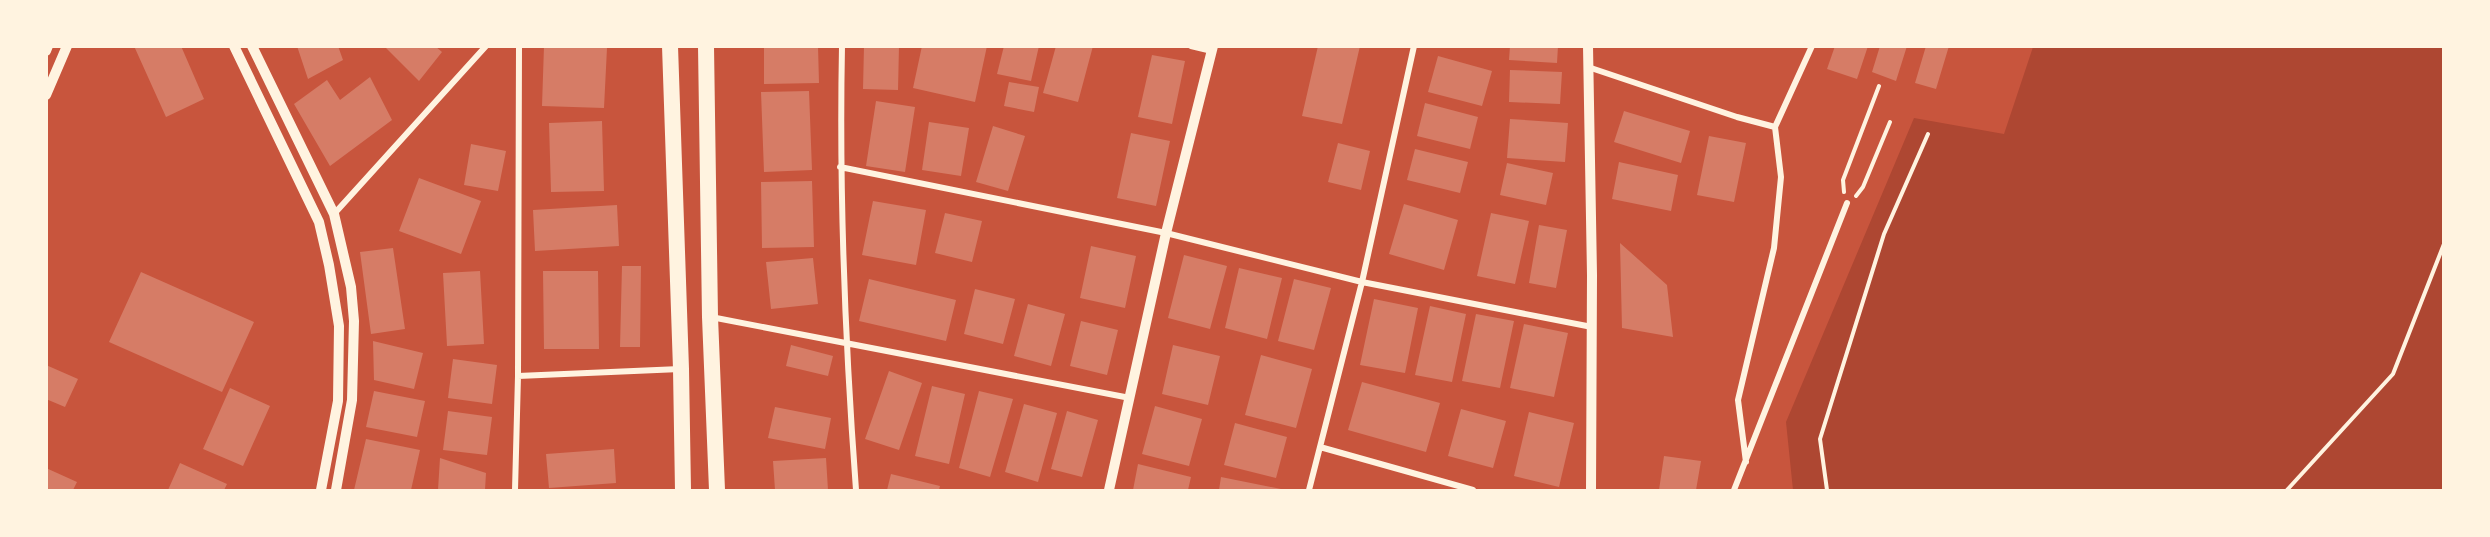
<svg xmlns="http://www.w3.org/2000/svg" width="2490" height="537" font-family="Mulish,sans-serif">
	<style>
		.green { fill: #ae4732 }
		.building { fill: #d67c66 }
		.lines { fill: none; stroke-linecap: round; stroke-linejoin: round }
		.path { stroke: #fff3e0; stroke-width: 4 }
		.minor { stroke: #fff3e0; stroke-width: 6 }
		.tertiary { stroke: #fff3e0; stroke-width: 10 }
		.trunk { stroke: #fff3e0; stroke-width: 16 }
	</style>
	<rect width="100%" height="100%" fill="#c8553d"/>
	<path class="green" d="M 2033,47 L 2443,47 L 2443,490 L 1793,490 L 1786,422 L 1914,118 L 2004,134 Z"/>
	<path class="building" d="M 134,46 L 181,46 L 204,99 L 166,117 Z
		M 297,46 L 338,46 L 343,60 L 308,79 Z
		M 384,46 L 435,46 L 442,52 L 419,81 Z
		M 544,46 L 607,48 L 604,108 L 542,106 Z
		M 764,46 L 818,46 L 819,83 L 764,84 Z
		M 864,46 L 899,46 L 898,90 L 863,89 Z
		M 922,46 L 987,46 L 975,102 L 913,88 Z
		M 1004,46 L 1039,46 L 1031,81 L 997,74 Z
		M 1056,46 L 1093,46 L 1078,102 L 1043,93 Z
		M 1318,46 L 1360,46 L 1342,124 L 1302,116 Z
		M 1510,46 L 1558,46 L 1557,63 L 1509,60 Z
		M 1835,46 L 1868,46 L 1857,79 L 1827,69 Z
		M 1880,46 L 1907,46 L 1896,81 L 1872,72 Z
		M 1926,46 L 1949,46 L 1936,89 L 1915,83 Z
		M 1152,55 L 1185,61 L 1172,124 L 1138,117 Z
		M 1438,56 L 1492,71 L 1482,106 L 1428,92 Z
		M 1510,70 L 1562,72 L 1560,104 L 1509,102 Z
		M 370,77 L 392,120 L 330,166 L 294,104 L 327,80 L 340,100 Z
		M 1009,82 L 1039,87 L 1034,112 L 1004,106 Z
		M 809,91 L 812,170 L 764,172 L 761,92 Z
		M 876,101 L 915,107 L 905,172 L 866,166 Z
		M 1425,103 L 1478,117 L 1470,149 L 1417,136 Z
		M 1624,111 L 1690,131 L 1681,163 L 1614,142 Z
		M 1510,119 L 1568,123 L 1565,162 L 1507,158 Z
		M 602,121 L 604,191 L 551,192 L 549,123 Z
		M 929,122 L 969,128 L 961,176 L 922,170 Z
		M 993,126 L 1025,136 L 1008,191 L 976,182 Z
		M 1131,133 L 1170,141 L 1156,206 L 1117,198 Z
		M 1709,136 L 1746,143 L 1734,202 L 1697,195 Z
		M 1338,143 L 1370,151 L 1361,190 L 1328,182 Z
		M 471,144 L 506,151 L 498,191 L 464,185 Z
		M 1415,149 L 1468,162 L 1460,193 L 1407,180 Z
		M 1619,162 L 1678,175 L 1671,211 L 1612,199 Z
		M 1507,163 L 1553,173 L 1546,205 L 1500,195 Z
		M 419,178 L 481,201 L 461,254 L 399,231 Z
		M 812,181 L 814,247 L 762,248 L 761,182 Z
		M 873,201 L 926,210 L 916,265 L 862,255 Z
		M 1404,204 L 1458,220 L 1444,270 L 1389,254 Z
		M 617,205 L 619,246 L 535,251 L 533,210 Z
		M 945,213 L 982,221 L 972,262 L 935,253 Z
		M 1491,213 L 1529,221 L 1515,284 L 1477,276 Z
		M 1539,225 L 1567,230 L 1556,288 L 1529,283 Z
		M 1620,243 L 1667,285 L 1673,337 L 1622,328 Z
		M 1091,246 L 1136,256 L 1125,308 L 1080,298 Z
		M 393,248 L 405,329 L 371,334 L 360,252 Z
		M 1184,255 L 1227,266 L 1210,329 L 1168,318 Z
		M 813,258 L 818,304 L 771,309 L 766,262 Z
		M 622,266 L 641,266 L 640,347 L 620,347 Z
		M 1239,268 L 1282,278 L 1267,339 L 1225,328 Z
		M 480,271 L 484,344 L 447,346 L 443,273 Z
		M 543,271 L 598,271 L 599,349 L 544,349 Z
		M 141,272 L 254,322 L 222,392 L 109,342 Z
		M 869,279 L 956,300 L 946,341 L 859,321 Z
		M 1294,279 L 1331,288 L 1314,350 L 1278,341 Z
		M 975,289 L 1015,299 L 1003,344 L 964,334 Z
		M 1374,299 L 1418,308 L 1405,373 L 1360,365 Z
		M 1028,304 L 1065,314 L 1051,366 L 1014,356 Z
		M 1430,306 L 1466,314 L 1452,382 L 1415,375 Z
		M 1476,314 L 1514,321 L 1500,388 L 1462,381 Z
		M 1081,321 L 1118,330 L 1107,375 L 1070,366 Z
		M 1524,324 L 1568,333 L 1554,397 L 1510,388 Z
		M 373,341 L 423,353 L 414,389 L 374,380 Z
		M 791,345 L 833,356 L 828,376 L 786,366 Z
		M 1173,345 L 1220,356 L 1208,405 L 1162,394 Z
		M 1261,355 L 1312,369 L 1296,428 L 1245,415 Z
		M 453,359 L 497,365 L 492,404 L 448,398 Z
		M 46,365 L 78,379 L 65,407 L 46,399 Z
		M 889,371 L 922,383 L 899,450 L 865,439 Z
		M 1362,382 L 1440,403 L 1426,452 L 1348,430 Z
		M 932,386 L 965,394 L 949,464 L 915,456 Z
		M 230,388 L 270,406 L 243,466 L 203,449 Z
		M 374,391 L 425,401 L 417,437 L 366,427 Z
		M 979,391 L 1013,399 L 990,477 L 959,468 Z
		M 1024,404 L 1057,413 L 1038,482 L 1005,472 Z
		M 1155,406 L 1202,419 L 1189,466 L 1142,454 Z
		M 775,407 L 831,418 L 825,449 L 768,438 Z
		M 1461,409 L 1506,421 L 1493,468 L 1448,456 Z
		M 448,411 L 492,417 L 487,455 L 443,450 Z
		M 1067,411 L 1098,420 L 1082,477 L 1051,469 Z
		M 1529,412 L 1574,423 L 1559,487 L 1514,476 Z
		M 1235,423 L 1287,437 L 1276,478 L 1224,465 Z
		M 366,439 L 420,450 L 411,490 L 354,490 Z
		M 614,449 L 616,483 L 549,488 L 546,454 Z
		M 1664,456 L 1701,461 L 1696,490 L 1659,490 Z
		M 440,458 L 486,473 L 485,490 L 438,490 Z
		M 826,458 L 828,490 L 775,490 L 773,461 Z
		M 180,463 L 227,484 L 224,490 L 168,490 Z
		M 1138,464 L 1191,477 L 1188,490 L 1133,490 Z
		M 46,468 L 77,482 L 73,490 L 46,490 Z
		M 891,474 L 940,486 L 939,490 L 887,490 Z
		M 1221,477 L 1281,489 L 1281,490 L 1219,490 Z"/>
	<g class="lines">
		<path class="path" d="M 1844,192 L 1843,180 L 1879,86
			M 1856,196 L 1863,187 L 1890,122
			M 1827,490 L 1820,439 L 1884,234 L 1928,134
			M 2287,490 L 2393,374 L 2444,244"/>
		<path class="minor" d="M 842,46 C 839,196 845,342 856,490
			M 1191,46 L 1212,51
			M 1588,67 L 1737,117 L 1775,127
			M 840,167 L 1166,233 L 1362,282 L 1592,327
			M 334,214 L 486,46
			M 711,317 L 1130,398
			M 518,376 L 680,369
			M 1320,447 L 1473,490
			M 1746,462 L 1738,400 L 1774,248 L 1781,177 L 1775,127 L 1812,46
			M 515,490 L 518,376 L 519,46
			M 1309,490 L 1362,282 L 1414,46
			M 1734,490 L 1847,203"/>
		<path class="tertiary" d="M 234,46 L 319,222 L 329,265 L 339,326 L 338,401 L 321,490
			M 252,46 L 334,214 L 351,287 L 354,321 L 352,400 L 336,490
			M 1588,46 L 1592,275 L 1591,490
			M 46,51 L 48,46
			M 46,95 L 67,46
			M 1109,490 L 1166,233 L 1213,46"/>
		<path class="trunk" d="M 670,46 L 681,369 L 683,490
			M 706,46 L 710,317 L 717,490"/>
	</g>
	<rect width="2490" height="537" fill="none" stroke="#fff3e0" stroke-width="96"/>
</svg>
